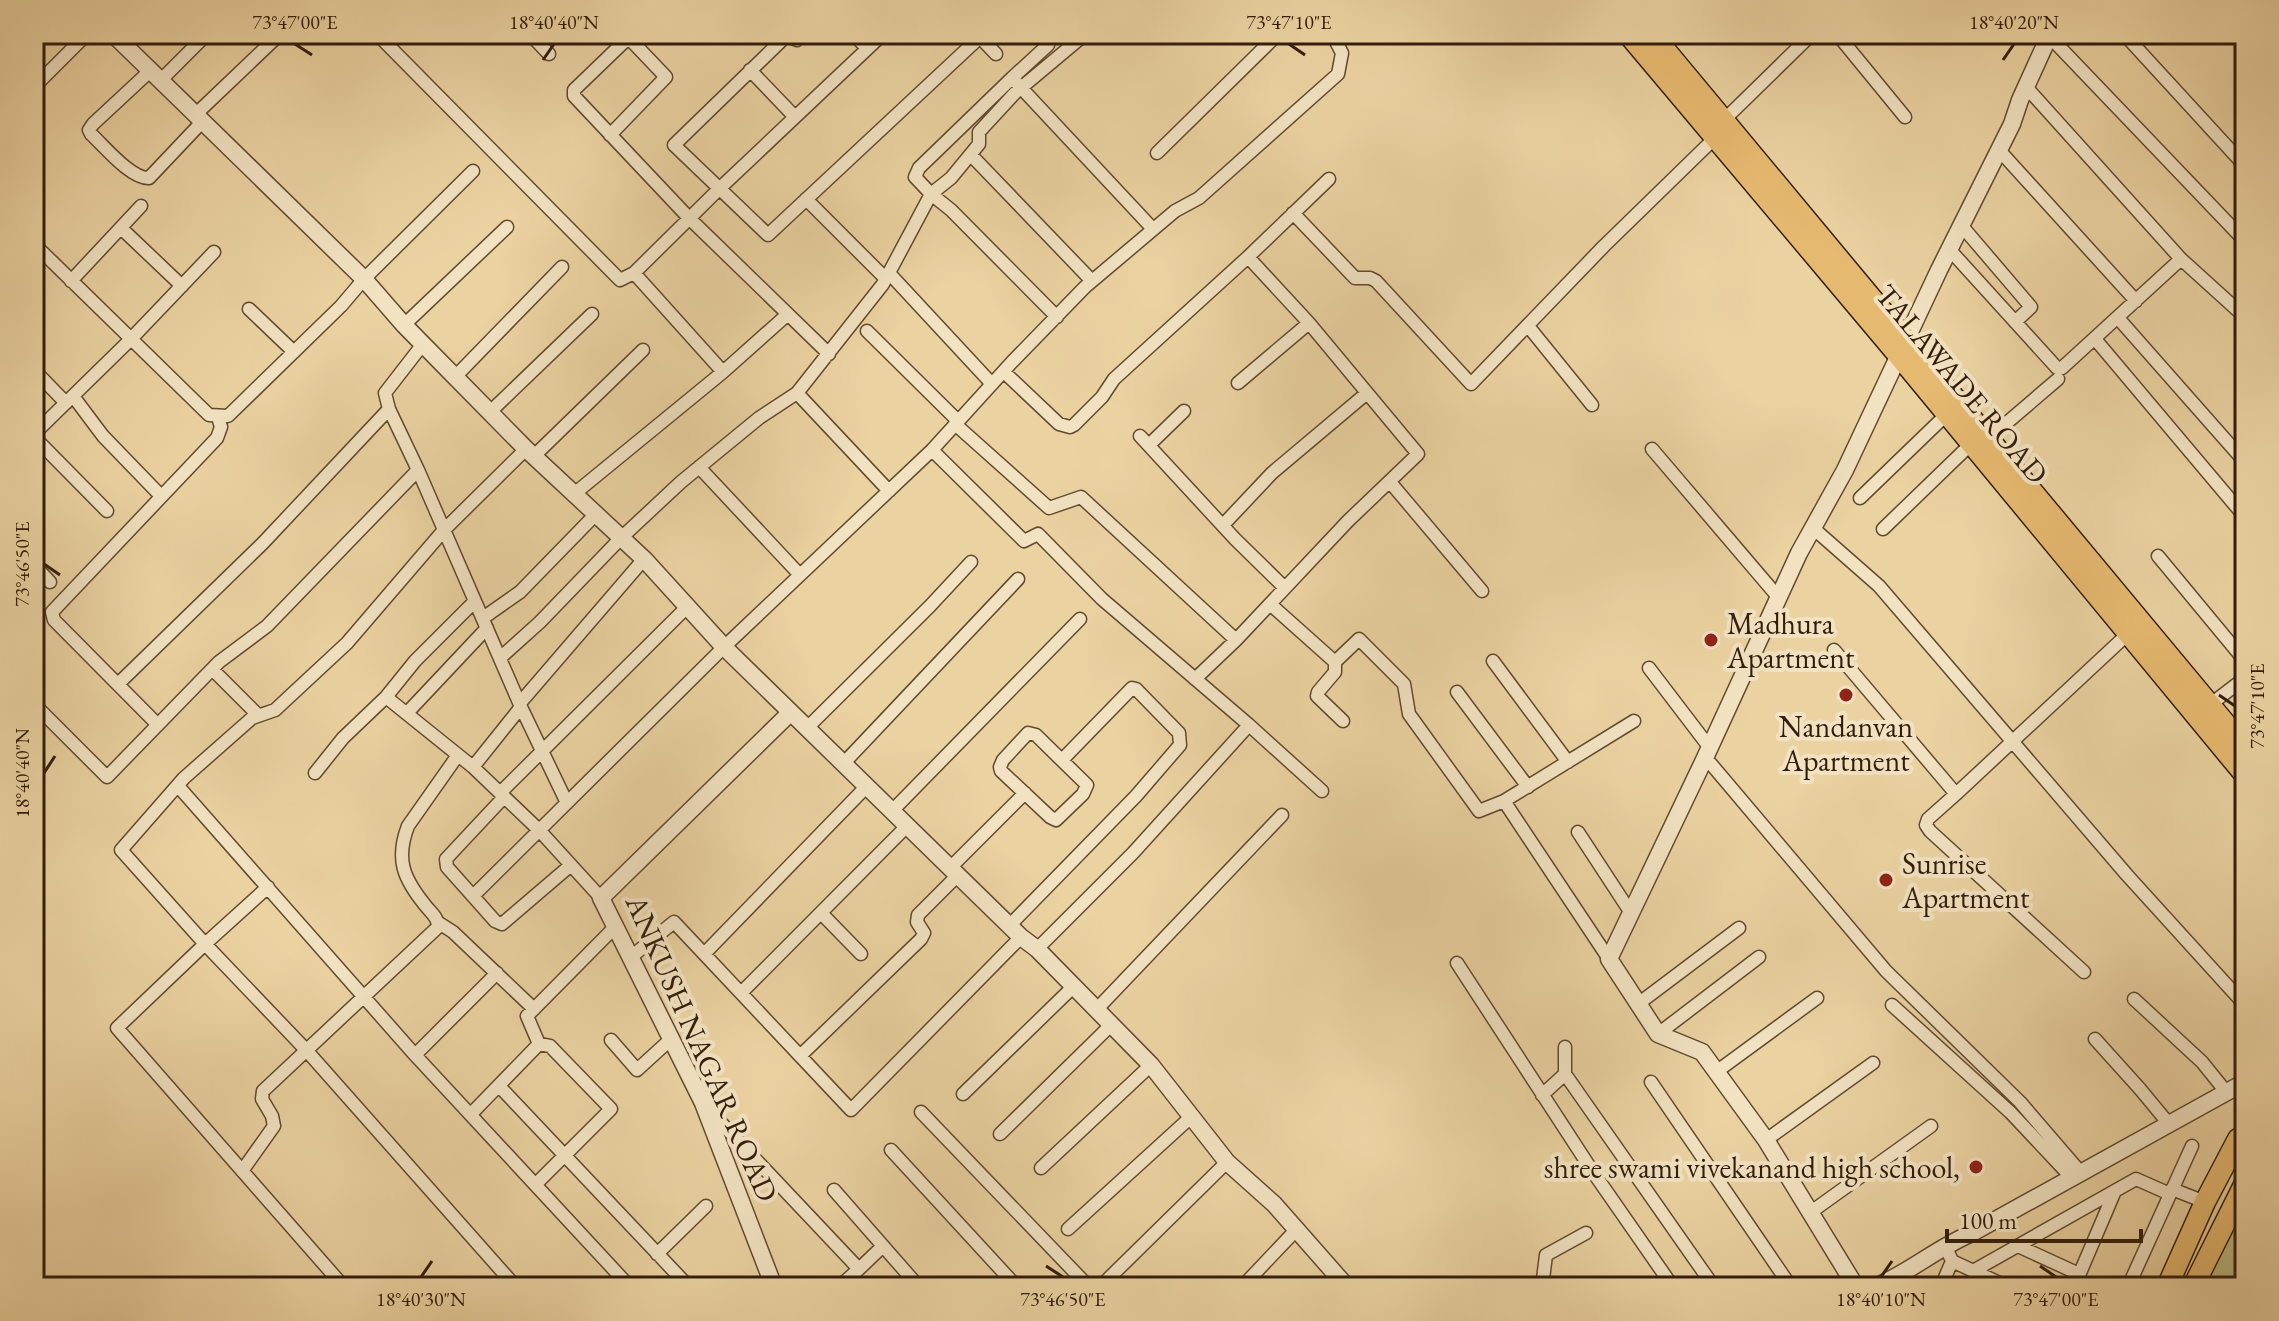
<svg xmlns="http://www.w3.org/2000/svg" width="2279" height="1321" font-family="'EB Garamond',serif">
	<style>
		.green { fill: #bcba81; stroke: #786c46; stroke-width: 2 }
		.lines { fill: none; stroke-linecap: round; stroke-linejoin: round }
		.minor-casing { stroke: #614a30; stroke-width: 15 }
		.tertiary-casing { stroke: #614a30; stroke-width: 19 }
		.primary-casing { stroke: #331d0b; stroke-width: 23 }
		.minor { stroke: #f2e2c2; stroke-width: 12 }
		.tertiary { stroke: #f2e2c2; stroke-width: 16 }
		.primary { stroke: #e6b970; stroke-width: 20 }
		.ticks { fill: none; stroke: #331d0b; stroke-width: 3 }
		.poi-dot { fill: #8f2418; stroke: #f2e2c2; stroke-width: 3 }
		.labels { text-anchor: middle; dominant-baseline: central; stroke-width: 8; stroke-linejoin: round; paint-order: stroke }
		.street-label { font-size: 30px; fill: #331d0b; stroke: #f2e2c2 }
		.poi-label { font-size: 30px; fill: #331d0b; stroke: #f2e2c2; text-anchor: start }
		.neatline { fill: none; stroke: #331d0b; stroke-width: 3 }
		.ticks-label { font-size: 20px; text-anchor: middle; fill: #331d0b }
	</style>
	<rect width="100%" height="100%" fill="#ebd2a1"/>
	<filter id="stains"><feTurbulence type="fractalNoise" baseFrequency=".0025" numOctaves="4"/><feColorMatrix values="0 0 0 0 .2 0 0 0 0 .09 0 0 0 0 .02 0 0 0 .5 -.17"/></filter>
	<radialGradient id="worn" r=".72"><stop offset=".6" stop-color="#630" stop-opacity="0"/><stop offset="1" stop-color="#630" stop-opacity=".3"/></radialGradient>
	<path class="green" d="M 2245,1185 L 2245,1287 L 2198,1287 Z"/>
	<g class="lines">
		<defs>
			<path id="minor" d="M 377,34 L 620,280 L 634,273 L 719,189 L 883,34
				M 530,34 L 549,54
				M 853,34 L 867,48
				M 977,34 L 996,54
				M 1837,34 L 1905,117
				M 2124,34 L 2245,166
				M 2049,36 L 2245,241
				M 628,38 L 574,90 L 574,96 L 690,219 L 829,354
				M 797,40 L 787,36 L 782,40 L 674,145 L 768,235 L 980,37
				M 2242,52 L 2245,56
				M 750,70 L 795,117
				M 150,71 L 93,124 L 89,130 L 91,134 C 104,146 131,179 149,178 L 202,122
				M 1012,78 L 1048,45
				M 160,81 L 207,34
				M 34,87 L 87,34
				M 2027,88 L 2181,259 L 2245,317
				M 195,115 L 280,34
				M 1724,120 L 1812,34
				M 610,135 L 666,77 L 625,34
				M 1999,150 L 2136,301
				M 1157,153 L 1278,34
				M 971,155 L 1092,281
				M 806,199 L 886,279
				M 1293,213 L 1355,278 L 1370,278 L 1376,281 L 1471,384 L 1604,246 L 1720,133
				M 1961,225 L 2031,307 L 2015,322
				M 121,228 L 182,286
				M 34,244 L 209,415 L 228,416 L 341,306 L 364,279 L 473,171
				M 1949,249 L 2057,368 L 2062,368 L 2181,259
				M 634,273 L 723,372
				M 889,273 L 992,384
				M 71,281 L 141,206
				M 249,309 L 294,352
				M 1057,317 L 951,210 L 931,194 L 915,177 L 919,168 L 1012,78 L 1153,229
				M 2118,318 L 2245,462
				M 404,325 L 507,227
				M 1528,326 L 1592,405
				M 867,331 L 958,421
				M 2095,339 L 2245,517
				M 423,344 L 385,393 L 389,409 L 418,470 L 521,707 L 567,803
				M 34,370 L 66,403
				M 1004,372 L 1059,424 L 1070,427 L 1074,425 L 1102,397 L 1114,379 L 1248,257 L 1329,179
				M 455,377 L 562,267
				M 1238,383 L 1309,323
				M 797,393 L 889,491
				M 73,396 L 103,436 L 161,496
				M 490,412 L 592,314
				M 955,424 L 1049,508 L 1081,497 L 1236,640
				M 34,434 L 130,340 L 214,252
				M 1140,436 L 1235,539 L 1285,588
				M 34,437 L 107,511
				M 1989,438 L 2058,379
				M 1149,445 L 1184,411
				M 1652,449 L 1779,598
				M 932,450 L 1024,541 L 1038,534 L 1102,599 L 1249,725 L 1133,853 L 1037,949
				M 534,456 L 643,350
				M 699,467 L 800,575
				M 1390,482 L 1482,591
				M 574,494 L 723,372 L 788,314
				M 1860,498 L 1947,414
				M 1223,525 L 1272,473 L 1367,393
				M 1813,528 L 1879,586 L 2127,875 L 2245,1005
				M 1883,529 L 1972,443
				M 2158,556 L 2245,661
				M 34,565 L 50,582
				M 1270,604 L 1335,662 L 1359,639 L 1404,684 L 1409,714 L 1479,811 L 1504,801
				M 483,618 L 520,592 L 596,514
				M 1834,650 L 1956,794 L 2132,630
				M 500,658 L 540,622 L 621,538 L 681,482 L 759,418 L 797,393 L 883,284 L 931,194 L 951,178 L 979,144 L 979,132 L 1015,93 L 1083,36
				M 1493,661 L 1568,762
				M 1335,662 L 1335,672 L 1318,692 L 1317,696 L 1343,721
				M 1649,668 L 1710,748
				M 213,670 L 258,715
				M 1195,679 L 1236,640 L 1348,521 L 1418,454 L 1309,323 L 1248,257
				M 118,684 L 263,543 L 389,409
				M 1457,692 L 1528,787
				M 386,697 L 473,767 L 540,831 L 601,898
				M 520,703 L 644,559
				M 34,704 L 107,777 L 219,662 L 267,626 L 418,470
				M 2211,704 L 2245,678
				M 407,713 L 487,628
				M 158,725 L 54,620 L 52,612 L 217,438 L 221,427 L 218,417
				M 1249,725 L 1322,791
				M 807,728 L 930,606 L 971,562
				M 1028,733 L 1036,735 L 1087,785 L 1083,794 L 1056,820 L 1050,817 L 1001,771 L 1000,767 L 1003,760 Z
				M 1704,760 L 1711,764 L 1886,971 L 2020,1102 L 2081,1173
				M 843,764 L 1018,579
				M 473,767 L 521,707
				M 315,773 L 343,738 L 386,697 L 415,661 L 475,601
				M 178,786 L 415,1055 L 630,1287
				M 500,793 L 687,607
				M 1956,794 L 1928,819 L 1926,825 L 1930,831 L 2084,972
				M 504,797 L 446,859 L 447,867 L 495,921 L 502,924 L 571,865
				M 892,811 L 1080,619
				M 1578,832 L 1631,913
				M 950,868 L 1025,793
				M 268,887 L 205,944 L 117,1028 L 344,1287
				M 473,896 L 724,647 L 932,450 L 1012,362 L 1085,287 L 1175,211 L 1199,198 L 1338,74 L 1342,53 L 1332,34
				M 821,913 L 861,954
				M 439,923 L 453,932 L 534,1009
				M 1009,926 L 1136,796 L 1180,745 L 1179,733 L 1136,689 L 1132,688 L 1062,760
				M 704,954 L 867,786
				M 631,957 L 674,922 L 851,1110 L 1021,937
				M 1609,959 L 1504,801 L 1634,721
				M 1457,963 L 1593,1172 L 1673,1287
				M 741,993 L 908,825
				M 2134,999 L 2202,1062 L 2227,1093
				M 1638,1004 L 1739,928
				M 1892,1005 L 2011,1113 L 2072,1178
				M 1096,1010 L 1282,815
				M 1658,1034 L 1759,957
				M 2095,1039 L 2140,1089 L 2169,1124
				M 611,1040 L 637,1070 L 671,1039
				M 415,1055 L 497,973
				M 800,1056 L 921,939 L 924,933 L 917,922 L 918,915 L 958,875
				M 1716,1072 L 1817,998
				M 1565,1074 L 1714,1287
				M 1651,1082 L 1791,1287
				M 499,1086 L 689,1287
				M 963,1094 L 1073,987
				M 1542,1095 L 1565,1074 L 1565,1047
				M 708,1109 L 859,1269 L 839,1287
				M 921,1112 L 1089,1287
				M 471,1114 L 539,1044 L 527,1016 L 616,926
				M 1000,1134 L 1111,1025
				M 1766,1140 L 1873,1063
				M 891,1150 L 1017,1287
				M 1041,1168 L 1151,1065
				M 242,1171 L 274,1126 L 272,1116 L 262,1099 L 263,1091 L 438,927 C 438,917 431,913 425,905 C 404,879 395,860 408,826 L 458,755
				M 536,1184 L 611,1109 L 550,1046 L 539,1044
				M 2172,1189 L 2205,1202
				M 834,1190 L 919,1287
				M 1811,1212 L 1931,1126
				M 1068,1229 L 1191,1117
				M 1945,1245 L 1952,1261 L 2008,1287
				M 2018,1246 L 2079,1274
				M 657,1254 L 706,1206
				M 859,1269 L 883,1246
				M 1973,1271 L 2136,1179 L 2170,1194
				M 516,1287 L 307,1051 L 205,944 L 121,850 L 184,778 L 252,718 L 275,710 L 347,643 L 444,530 L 526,449
				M 1100,1287 L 1227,1162
				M 1242,1287 L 1296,1230
				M 1542,1287 L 1546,1255 L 1586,1233
				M 1941,1287 L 1952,1261
				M 2074,1287 L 2115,1191
				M 2128,1287 L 2192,1146"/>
			<path id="tertiary" d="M 113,34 L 364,279 L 404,325 L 526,449 L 644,559 L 724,647 L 1021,937 L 1037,949 L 1151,1065 L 1227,1162 L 1274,1204 L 1347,1287
				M 774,1287 L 703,1103 L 601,898 L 790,713
				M 1856,1287 L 1766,1140 L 1702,1052 L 1658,1034 L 1609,959 L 1704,760 L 1799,553 L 1845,470 L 1939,270 L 2012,124 L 2020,100 L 2050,34
				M 1875,1287 C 1910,1272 1937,1248 1972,1233 L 2245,1082"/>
			<path id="primary" d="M 1628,34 L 1899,356 L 2245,775
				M 1652,34 L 2245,747
				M 2167,1287 L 2205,1202 L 2238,1139 L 2245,1135
				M 2193,1287 L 2245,1183"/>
		</defs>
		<use href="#minor" class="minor-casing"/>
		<use href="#tertiary" class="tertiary-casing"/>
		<use href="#primary" class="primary-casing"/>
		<use href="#minor" class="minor"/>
		<use href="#tertiary" class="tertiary"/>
		<use href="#primary" class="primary"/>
	</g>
	<path class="ticks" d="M 295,44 L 312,55M 1289,44 L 1305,55M 543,60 L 554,44M 2003,60 L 2014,44M 44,564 L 60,575M 2219,695 L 2235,706M 44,773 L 55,756M 1046,1266 L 1063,1277M 2040,1266 L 2056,1277M 421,1277 L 432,1261M 1881,1277 L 1892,1261"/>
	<g class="poi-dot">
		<circle cx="1711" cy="640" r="8"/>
		<circle cx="1846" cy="695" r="8"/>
		<circle cx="1886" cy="880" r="8"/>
		<circle cx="1976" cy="1167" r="8"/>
	</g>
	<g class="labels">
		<g class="street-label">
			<text transform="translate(1962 384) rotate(50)">TALAWADE ROAD</text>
			<text transform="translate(702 1048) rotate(66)">ANKUSH NAGAR ROAD</text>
		</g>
		<g class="poi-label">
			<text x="1727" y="623">Madhura<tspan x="1727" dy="34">Apartment</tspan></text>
			<text x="1846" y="726" text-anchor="middle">Nandanvan<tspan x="1846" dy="34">Apartment</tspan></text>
			<text x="1902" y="863">Sunrise<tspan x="1902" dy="34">Apartment</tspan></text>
			<text x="1960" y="1167" text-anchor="end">shree swami vivekanand high school,</text>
		</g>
	</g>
	<rect width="2279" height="1321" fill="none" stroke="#ebd2a1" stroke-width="88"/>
	<path d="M1947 1229v12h194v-12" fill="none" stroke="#331d0b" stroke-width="4"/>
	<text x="1959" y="1229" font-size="24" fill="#331d0b" stroke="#f2e2c2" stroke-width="6" paint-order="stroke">100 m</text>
	<rect x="44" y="44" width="2191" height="1233" class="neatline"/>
	<g class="ticks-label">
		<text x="295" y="29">73°47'00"E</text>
		<text x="554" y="29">18°40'40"N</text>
		<text x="1289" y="29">73°47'10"E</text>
		<text x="2014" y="29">18°40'20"N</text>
		<text transform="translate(22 564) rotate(-90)" y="7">73°46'50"E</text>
		<text transform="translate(2257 706) rotate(-90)" y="7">73°47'10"E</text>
		<text transform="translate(22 773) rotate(-90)" y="7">18°40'40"N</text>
		<text x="421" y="1306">18°40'30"N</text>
		<text x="1063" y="1306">73°46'50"E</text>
		<text x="1881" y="1306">18°40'10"N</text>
		<text x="2056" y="1306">73°47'00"E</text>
	</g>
	<rect width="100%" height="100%" filter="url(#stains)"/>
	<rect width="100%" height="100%" fill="url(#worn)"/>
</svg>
